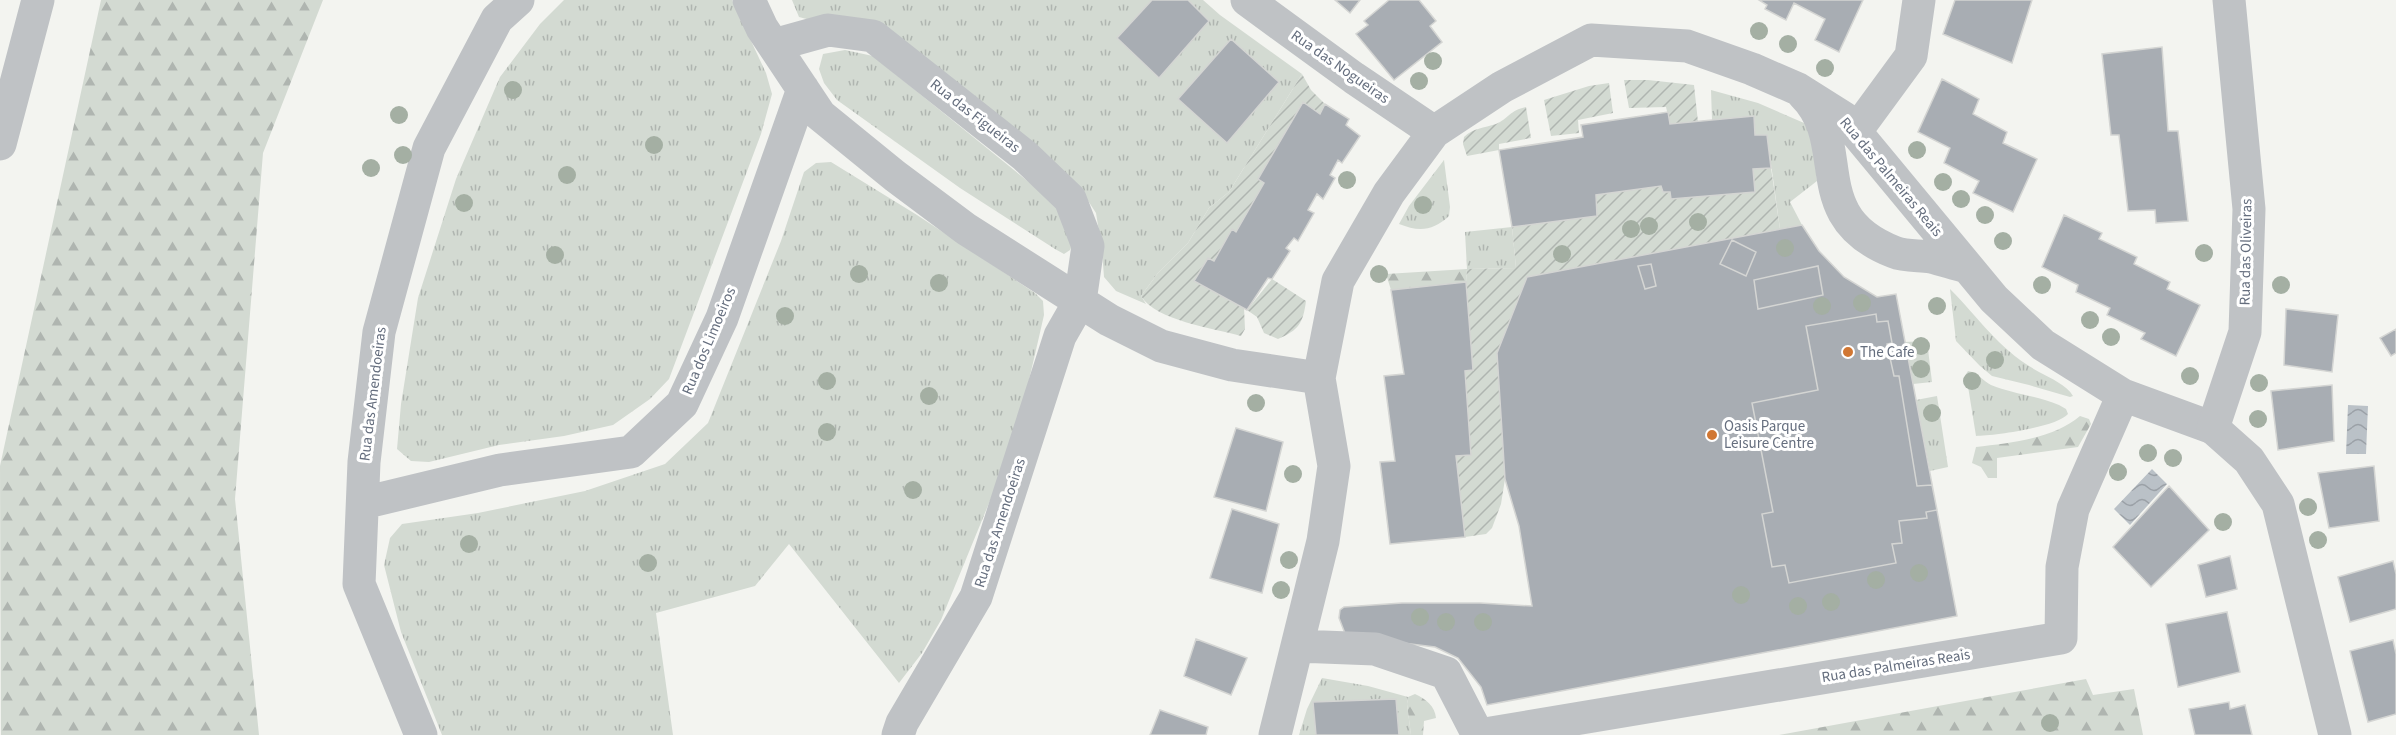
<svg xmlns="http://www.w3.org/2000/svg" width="2396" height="735" font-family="'Source Sans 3',sans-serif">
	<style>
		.grass { fill: url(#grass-tufts) }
		.forest { fill: url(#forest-firs) }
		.garden { fill: url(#garden-furrows) }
		.water { fill: url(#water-waves) }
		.building { fill: #a8adb3; stroke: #d4d5d3; stroke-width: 1.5 }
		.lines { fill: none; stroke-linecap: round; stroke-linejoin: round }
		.minor { stroke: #bfc2c5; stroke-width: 33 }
		.tertiary { stroke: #bfc2c5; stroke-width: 33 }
		.tree { fill: #a4afa3 }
		.poi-dot { fill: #d17733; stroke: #fff; stroke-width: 2 }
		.labels { text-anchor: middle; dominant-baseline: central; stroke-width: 6; stroke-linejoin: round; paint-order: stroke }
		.street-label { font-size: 15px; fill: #656e7e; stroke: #fff }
		.poi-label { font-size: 15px; fill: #656e7e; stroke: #fff; text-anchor: start }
	</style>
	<defs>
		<pattern id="grass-tufts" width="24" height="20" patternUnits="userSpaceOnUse" patternTransform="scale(1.5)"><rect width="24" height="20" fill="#d3dad2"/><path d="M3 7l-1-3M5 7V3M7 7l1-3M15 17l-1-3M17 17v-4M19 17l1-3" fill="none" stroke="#afb5b0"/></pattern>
		<pattern id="forest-firs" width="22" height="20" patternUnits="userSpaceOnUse" patternTransform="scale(1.5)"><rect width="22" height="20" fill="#d3dad2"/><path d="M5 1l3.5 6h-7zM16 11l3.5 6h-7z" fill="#afb5b0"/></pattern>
		<pattern id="garden-furrows" width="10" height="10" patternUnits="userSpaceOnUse" patternTransform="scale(1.5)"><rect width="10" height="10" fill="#d3dad2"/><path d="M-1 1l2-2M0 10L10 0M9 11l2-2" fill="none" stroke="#afb5b0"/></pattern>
		<pattern id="water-waves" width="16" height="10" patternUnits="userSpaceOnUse" patternTransform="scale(1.5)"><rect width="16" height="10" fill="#bac1c7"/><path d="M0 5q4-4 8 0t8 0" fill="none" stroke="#9ba1a7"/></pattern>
	</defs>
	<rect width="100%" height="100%" fill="#f3f4f0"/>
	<path class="grass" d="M 564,0 L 732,0 L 766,73 L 772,94 L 761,134 L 669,379 L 650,399 L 613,425 L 564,436 L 499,445 L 429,462 L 411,461 L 397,449 L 401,404 L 418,298 L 456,179 L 500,77 L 540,24 Z
		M 792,0 L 1203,0 L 1220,15 L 1302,74 L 1229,192 L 1209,208 L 1188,243 L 1158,273 L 1141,296 L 1146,304 L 1116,291 L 1104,277 L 1102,250 L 1096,213 L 1081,190 L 1044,152 L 814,21 L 799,17 Z
		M 845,50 L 873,56 L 1056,204 L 1075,240 L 1070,250 L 1064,254 L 1055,249 L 960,188 L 837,100 L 824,83 L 819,69 L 823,54 Z
		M 1711,90 L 1758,103 L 1811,126 L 1817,181 L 1790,202 L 1802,225 L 1780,229 L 1767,135 L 1755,135 L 1754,116 L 1712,120 Z
		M 1444,160 L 1450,207 L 1449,216 C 1433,231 1419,232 1399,224 L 1409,206 Z
		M 831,162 L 917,215 L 1035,293 L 1043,301 L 1044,315 L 1039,337 L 1025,397 L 1003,469 L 941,620 L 922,653 L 899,683 L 789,544 L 755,586 L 656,613 L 673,735 L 442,735 L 401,632 L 384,565 L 390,538 L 402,524 L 478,513 L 585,491 L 665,464 L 708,423 L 781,241 L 804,172 L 816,163 Z
		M 1512,227 L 1516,268 L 1467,269 L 1465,232 Z
		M 1950,289 C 1981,320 1998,349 2039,372 C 2050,378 2067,385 2073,396 L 2070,397 L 2029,385 L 1992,376 L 1980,366 L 1956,341 Z
		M 1927,341 L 1932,382 L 1913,384 L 1905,342 Z
		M 1968,371 C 1977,372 1983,381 1991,385 C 2013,394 2038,396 2059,405 L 2066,409 L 2068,414 C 2057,427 1994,436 1976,436 L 1966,374 Z
		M 1937,396 L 1948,467 L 1930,471 L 1916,400 Z
		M 1322,678 L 1368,686 L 1408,697 L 1407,704 L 1411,735 L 1299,735 L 1307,709 Z"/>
	<path class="forest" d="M 101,0 L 323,0 L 263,153 L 235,499 L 259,735 L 1,735 L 0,466 Z
		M 1467,269 L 1466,282 L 1391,290 L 1386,274 Z
		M 2080,416 L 2089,419 L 2091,424 L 2078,447 L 1997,458 L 1997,478 L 1988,478 L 1981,467 L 1972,463 L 1976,447 C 2010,443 2053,439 2080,416 Z
		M 2086,679 L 2093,695 L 2134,689 L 2143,735 L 1779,735 Z
		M 1415,694 C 1426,699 1435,706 1436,718 L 1424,721 L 1423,735 L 1411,735 L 1407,704 L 1408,697 Z"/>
	<path class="garden" d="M 1302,74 L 1311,90 L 1325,104 L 1320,114 L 1302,103 L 1259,178 L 1264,183 L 1236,232 L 1233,230 L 1214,261 L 1208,259 L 1194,281 L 1244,308 L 1245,329 L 1241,336 C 1214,328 1156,321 1141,296 L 1158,273 L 1188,243 L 1209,208 L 1229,192 Z
		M 1624,80 L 1648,80 L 1694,85 L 1698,122 L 1670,124 L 1666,107 L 1629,108 Z
		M 1609,83 L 1613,113 L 1578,120 L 1579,133 L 1551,136 L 1544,100 L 1589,86 Z
		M 1526,107 L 1531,138 L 1499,144 L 1499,150 L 1467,156 L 1463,144 L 1464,137 C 1473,128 1484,128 1496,124 C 1508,119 1510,110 1526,107 Z
		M 1771,168 L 1780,229 L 1527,277 L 1497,353 L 1505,479 L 1501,504 L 1492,528 L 1486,534 L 1465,537 L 1456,456 L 1471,454 L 1465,371 L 1473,370 L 1466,282 L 1467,269 L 1516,268 L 1512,227 L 1597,216 L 1596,195 L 1661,186 L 1663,192 L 1670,192 L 1671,199 L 1755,192 L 1753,169 Z
		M 1272,279 L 1306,301 C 1303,323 1299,330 1278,339 L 1264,333 L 1257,317 L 1247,310 Z"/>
	<path class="water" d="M 2348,405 L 2368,406 L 2366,454 L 2346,454 Z
		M 2152,469 L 2167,484 L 2130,525 L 2114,509 Z"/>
	<path class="building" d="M 1152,0 L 1188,0 L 1209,21 L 1159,78 L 1117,38 Z
		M 1335,0 L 1360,0 L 1350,13 Z
		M 1389,0 L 1419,0 L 1436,21 L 1430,26 L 1442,42 L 1394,80 L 1356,34 L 1368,25 L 1364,21 Z
		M 1759,0 L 1863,0 L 1839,52 L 1815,40 L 1825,19 L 1794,3 L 1786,20 L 1765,9 L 1767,5 Z
		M 1955,0 L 2032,0 L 2012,63 L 1943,34 Z
		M 1231,39 L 1279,82 L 1227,143 L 1178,99 Z
		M 2162,47 L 2168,131 L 2178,131 L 2188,221 L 2156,223 L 2155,210 L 2128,211 L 2119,135 L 2111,135 L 2102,54 Z
		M 1942,79 L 1979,99 L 1973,114 L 2007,132 L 2003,143 L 2037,159 L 2013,212 L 1973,193 L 1979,181 L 1944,163 L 1950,148 L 1918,132 Z
		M 1303,102 L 1320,114 L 1325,104 L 1349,119 L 1346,125 L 1360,136 L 1342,163 L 1338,160 L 1330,175 L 1335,178 L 1323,199 L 1317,194 L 1308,210 L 1314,213 L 1298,241 L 1294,238 L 1286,248 L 1290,251 L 1272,279 L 1268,278 L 1247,310 L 1194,281 L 1208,258 L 1214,261 L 1232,229 L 1236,232 L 1264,183 L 1258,179 Z
		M 1668,112 L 1670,124 L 1754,116 L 1755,135 L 1767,135 L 1771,168 L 1753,169 L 1755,192 L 1671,199 L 1670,192 L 1663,192 L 1661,186 L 1596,195 L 1597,216 L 1512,227 L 1499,150 L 1583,137 L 1581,125 Z
		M 2064,215 L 2102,233 L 2099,239 L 2137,257 L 2134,264 L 2170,282 L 2167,289 L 2200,305 L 2176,356 L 2141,339 L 2145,333 L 2107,315 L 2110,308 L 2076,292 L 2078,285 L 2042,267 Z
		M 1802,225 L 1819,251 L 1844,277 L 1877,297 L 1896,294 L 1957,616 L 1487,705 L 1481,687 L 1458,658 L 1435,647 L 1346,636 L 1339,618 L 1340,610 L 1344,607 L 1402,603 L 1480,603 L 1532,606 L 1519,526 L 1505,479 L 1497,353 L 1527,277 Z
		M 1732,240 L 1756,252 L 1746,276 L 1720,264 Z
		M 1651,264 L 1656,286 L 1645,289 L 1638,266 Z
		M 1818,266 L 1823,295 L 1758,309 L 1754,280 Z
		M 1466,282 L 1473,370 L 1465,371 L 1471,455 L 1456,456 L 1465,537 L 1390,544 L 1380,462 L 1395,461 L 1384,376 L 1404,374 L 1391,290 Z
		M 2286,309 L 2338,315 L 2332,372 L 2284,365 Z
		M 1876,314 L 1877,322 L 1888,321 L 1892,343 L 1887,344 L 1894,376 L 1899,376 L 1917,486 L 1932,485 L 1937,510 L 1926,512 L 1927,518 L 1899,521 L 1902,543 L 1892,544 L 1896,563 L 1789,583 L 1785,565 L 1772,567 L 1762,514 L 1773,512 L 1752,403 L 1818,390 L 1806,326 Z
		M 2396,329 L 2396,353 L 2391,356 L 2380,338 Z
		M 2332,385 L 2334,441 L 2278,450 L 2271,391 Z
		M 1236,428 L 1283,442 L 1266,511 L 1214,497 Z
		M 2374,466 L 2379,521 L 2329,528 L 2318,473 Z
		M 2169,486 L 2209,530 L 2151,587 L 2113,547 Z
		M 1232,509 L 1279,524 L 1262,593 L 1210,578 Z
		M 2230,556 L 2237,589 L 2206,597 L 2198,565 Z
		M 2393,561 L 2396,574 L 2396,609 L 2350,622 L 2338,577 Z
		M 2227,612 L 2240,672 L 2178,687 L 2166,624 Z
		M 1196,639 L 1247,658 L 1231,695 L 1184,676 Z
		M 2393,640 L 2396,654 L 2396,714 L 2368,722 L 2350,651 Z
		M 1396,699 L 1399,735 L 1316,735 L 1313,702 Z
		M 2229,702 L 2230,709 L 2245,705 L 2252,735 L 2195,735 L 2189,709 Z
		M 1160,710 L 1208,727 L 1206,735 L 1150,735 Z"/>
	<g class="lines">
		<path class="minor" d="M 749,0 L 762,28 L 820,115 L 895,176 L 966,229 L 1109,320 L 1161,346 L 1232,365 L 1319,378
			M 1247,0 L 1354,78 L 1434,132
			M 774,45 L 828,30 L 873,36 L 1025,156 L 1070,199 L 1088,246 L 1080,301 L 1060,336 L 976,597 L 902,723 L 898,735
			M 1803,94 C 1854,144 1802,216 1894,252 C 1906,257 1919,255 1931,257 C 1943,260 1955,264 1967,267
			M 1856,131 L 1911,56 L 1919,0
			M 0,144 L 38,0
			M 363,503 L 500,470 L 631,452 L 682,404 L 722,318 L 803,89
			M 1297,646 L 1375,649 L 1446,673 L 1478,735
			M 421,735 L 359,584 L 364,462 L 379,332 L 429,148 L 497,19 L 518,0
			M 1275,735 L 1323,541 L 1334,466 L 1319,378 L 1338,281 L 1389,193 L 1434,132 L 1502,87 L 1591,40 L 1687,46 L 1752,69 L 1798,89 L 1844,118 L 1994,299 L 2043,345 L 2123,395 L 2213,428
			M 1479,735 L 2061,638 L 2062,567 L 2073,509 L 2123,395"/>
		<path class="tertiary" d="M 2229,0 L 2249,209 L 2245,332 L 2213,428 L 2249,460 L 2278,504 L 2335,735"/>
	</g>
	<g class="tree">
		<circle cx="1759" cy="31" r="9"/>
		<circle cx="1788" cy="44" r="9"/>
		<circle cx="1433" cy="61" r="9"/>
		<circle cx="1825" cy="68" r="9"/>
		<circle cx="1419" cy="81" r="9"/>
		<circle cx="513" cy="90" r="9"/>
		<circle cx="399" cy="115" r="9"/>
		<circle cx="654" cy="145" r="9"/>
		<circle cx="1917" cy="150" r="9"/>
		<circle cx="403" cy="155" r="9"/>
		<circle cx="371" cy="168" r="9"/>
		<circle cx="567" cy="175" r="9"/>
		<circle cx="1347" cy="180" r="9"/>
		<circle cx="1943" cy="182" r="9"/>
		<circle cx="1961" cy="199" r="9"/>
		<circle cx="464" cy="203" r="9"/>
		<circle cx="1423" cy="205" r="9"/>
		<circle cx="1985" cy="215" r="9"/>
		<circle cx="1698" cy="222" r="9"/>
		<circle cx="1649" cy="226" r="9"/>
		<circle cx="1631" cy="229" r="9"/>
		<circle cx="2003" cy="241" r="9"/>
		<circle cx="1785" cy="248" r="9"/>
		<circle cx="2204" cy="253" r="9"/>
		<circle cx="1562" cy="254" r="9"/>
		<circle cx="555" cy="255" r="9"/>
		<circle cx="859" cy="274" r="9"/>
		<circle cx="1379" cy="274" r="9"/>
		<circle cx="939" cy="283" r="9"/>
		<circle cx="2042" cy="285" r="9"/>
		<circle cx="2281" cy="285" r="9"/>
		<circle cx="1862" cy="303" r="9"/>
		<circle cx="1822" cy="306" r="9"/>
		<circle cx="1937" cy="306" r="9"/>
		<circle cx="785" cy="316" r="9"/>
		<circle cx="2090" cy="320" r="9"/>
		<circle cx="2111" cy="337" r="9"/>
		<circle cx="1921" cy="346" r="9"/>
		<circle cx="1995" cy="360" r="9"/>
		<circle cx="1921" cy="369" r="9"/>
		<circle cx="2190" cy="376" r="9"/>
		<circle cx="827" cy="381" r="9"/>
		<circle cx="1972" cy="381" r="9"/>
		<circle cx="2259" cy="383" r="9"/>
		<circle cx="929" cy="396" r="9"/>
		<circle cx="1256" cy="403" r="9"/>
		<circle cx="1932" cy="413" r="9"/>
		<circle cx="2258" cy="419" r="9"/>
		<circle cx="827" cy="432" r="9"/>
		<circle cx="2148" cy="453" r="9"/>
		<circle cx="2173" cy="458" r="9"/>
		<circle cx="2118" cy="472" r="9"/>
		<circle cx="1293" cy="474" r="9"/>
		<circle cx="913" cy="490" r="9"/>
		<circle cx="2308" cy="507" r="9"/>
		<circle cx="2223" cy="522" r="9"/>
		<circle cx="2318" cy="540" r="9"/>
		<circle cx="469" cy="544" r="9"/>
		<circle cx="1289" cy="560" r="9"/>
		<circle cx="648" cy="563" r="9"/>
		<circle cx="1919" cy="573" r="9"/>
		<circle cx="1876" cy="580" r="9"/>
		<circle cx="1281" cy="590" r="9"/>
		<circle cx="1741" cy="595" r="9"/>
		<circle cx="1831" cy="602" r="9"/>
		<circle cx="1798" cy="606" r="9"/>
		<circle cx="1420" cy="617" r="9"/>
		<circle cx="1446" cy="622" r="9"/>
		<circle cx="1483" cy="622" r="9"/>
		<circle cx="2050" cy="723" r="9"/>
	</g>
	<g class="poi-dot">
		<circle cx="1848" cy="352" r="6"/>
		<circle cx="1712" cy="435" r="6"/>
	</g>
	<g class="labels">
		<g class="street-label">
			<text transform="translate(1340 67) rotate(35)">Rua das Nogueiras</text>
			<text transform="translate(975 116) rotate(38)">Rua das Figueiras</text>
			<text transform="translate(1891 177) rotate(50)">Rua das Palmeiras Reais</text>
			<text transform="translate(2246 252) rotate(-89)">Rua das Oliveiras</text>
			<text transform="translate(709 341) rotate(-67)">Rua dos Limoeiros</text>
			<text transform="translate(373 394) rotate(-83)">Rua das Amendoeiras</text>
			<text transform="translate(1000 523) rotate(-72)">Rua das Amendoeiras</text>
			<text transform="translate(1896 666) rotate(-9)">Rua das Palmeiras Reais</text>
		</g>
		<g class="poi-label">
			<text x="1860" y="352">The Cafe</text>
			<text x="1724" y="426">Oasis Parque<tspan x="1724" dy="17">Leisure Centre</tspan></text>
		</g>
	</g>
</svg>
